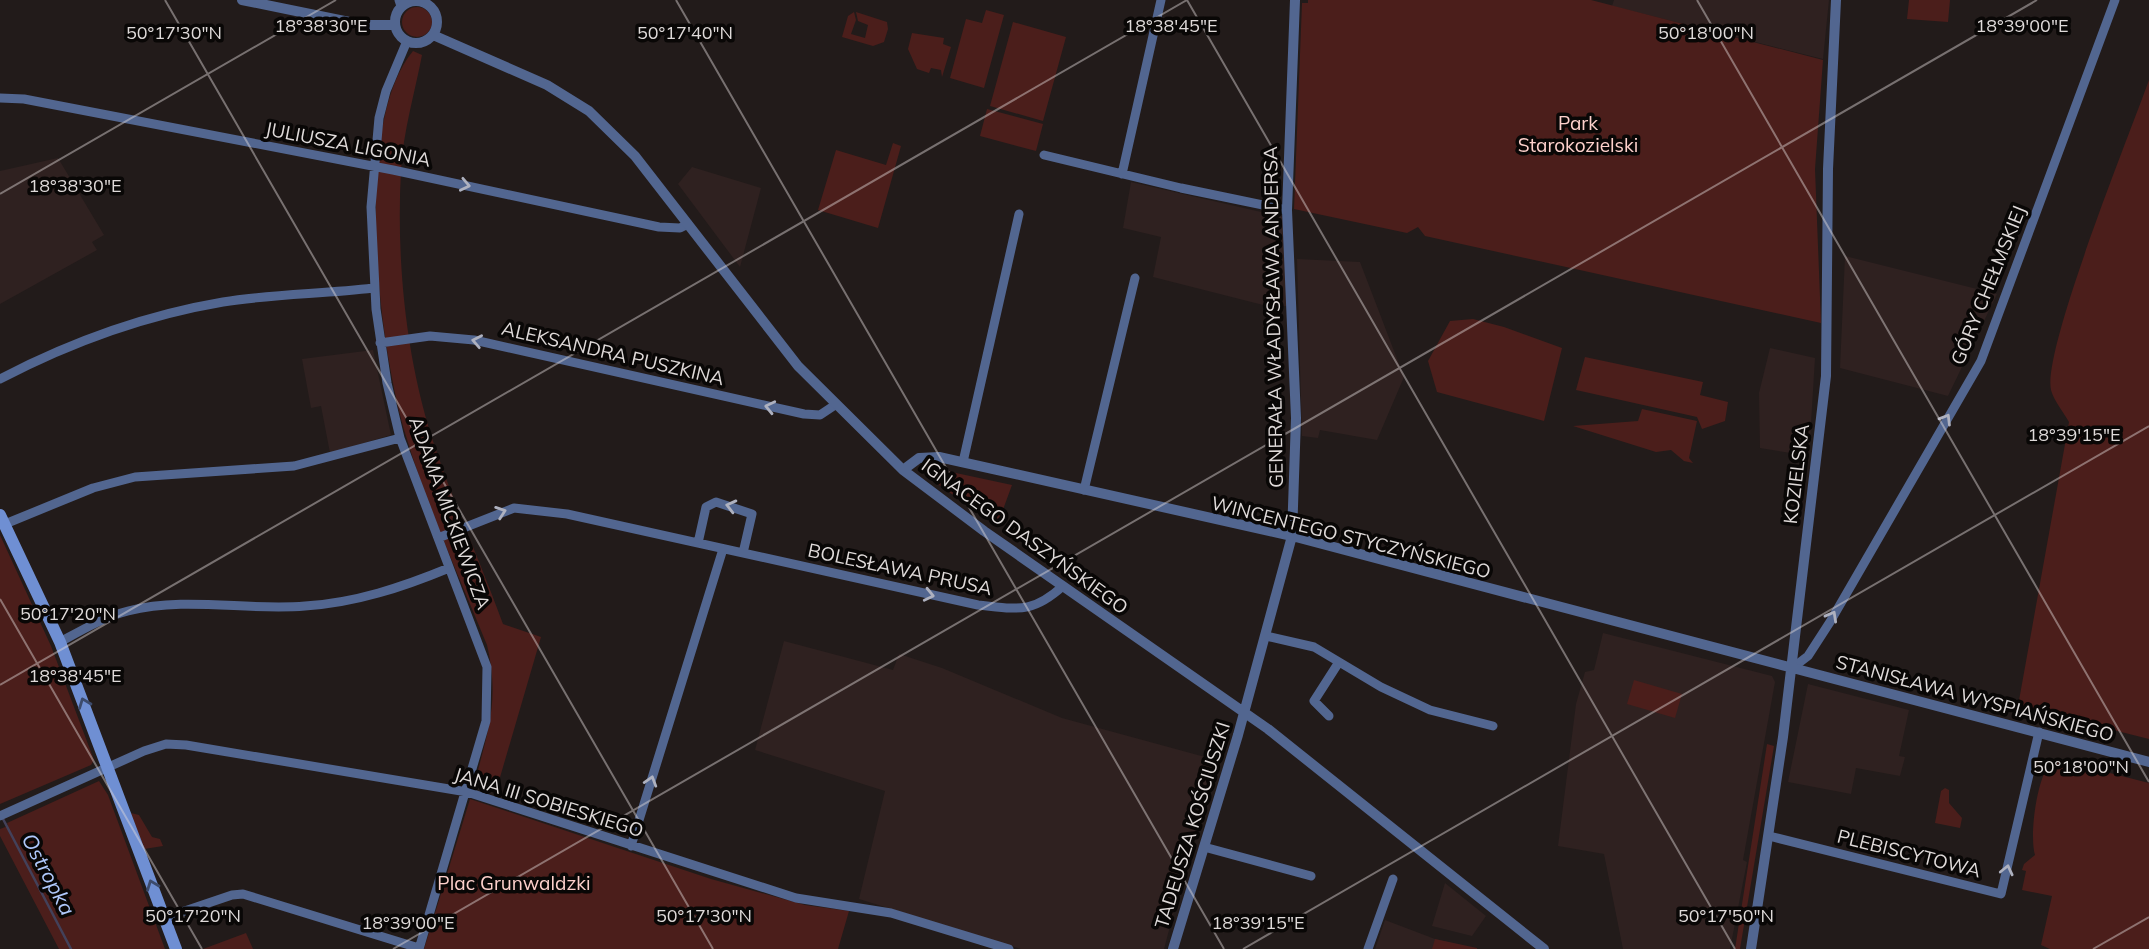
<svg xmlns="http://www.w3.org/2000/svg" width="2149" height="949" font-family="Mulish,sans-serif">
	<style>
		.built { fill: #2f2120 }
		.green { fill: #4b1e1b }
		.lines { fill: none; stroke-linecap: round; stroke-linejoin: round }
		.stream { stroke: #43415a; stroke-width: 2.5 }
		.minor { stroke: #526690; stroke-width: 9 }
		.tertiary { stroke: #526690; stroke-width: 10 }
		.secondary { stroke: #6f8fd3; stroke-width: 12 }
		.oneway { stroke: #aeb1bf }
		.oneway2 { stroke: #3c4b6c }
		.ticks { fill: none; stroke: #dfdad9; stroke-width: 2; stroke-opacity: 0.45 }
		.labels { text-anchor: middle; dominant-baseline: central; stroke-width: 7; stroke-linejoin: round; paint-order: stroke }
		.park-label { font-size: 19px; fill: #fed1cc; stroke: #090706 }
		.street-label { font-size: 19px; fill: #dfdad9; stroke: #090706 }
		.water-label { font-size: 21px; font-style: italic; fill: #afc8fb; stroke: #090706 }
		.ticks-label { font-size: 18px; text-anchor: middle; fill: #dfdad9; stroke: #090706; stroke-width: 7; stroke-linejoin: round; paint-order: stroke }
	</style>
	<rect width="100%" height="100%" fill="#221b1a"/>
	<path class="built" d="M 1614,0 L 1829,0 L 1823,59 L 1612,6 Z
		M 58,158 L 104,235 L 92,242 L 97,250 L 0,304 L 0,171 Z
		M 692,167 L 761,188 L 740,267 L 678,184 Z
		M 1131,182 L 1283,217 L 1287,306 L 1271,307 L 1153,277 L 1161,237 L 1123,228 Z
		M 1845,256 L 1997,294 L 1948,396 L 1840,368 Z
		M 1297,259 L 1360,262 L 1404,377 L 1377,440 L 1320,430 L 1318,438 L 1302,436 Z
		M 1770,348 L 1815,358 L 1809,456 L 1760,448 L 1759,393 Z
		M 373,350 L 391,435 L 330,453 L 321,406 L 311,408 L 302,359 Z
		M 1603,633 L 1772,676 L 1775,682 L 1743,860 L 1747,862 L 1730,949 L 1623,949 L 1604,854 L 1558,846 L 1576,704 L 1585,672 L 1594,670 Z
		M 784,641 L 893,670 L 899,654 L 942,668 L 1062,718 L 1216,760 L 1203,802 L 1193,799 L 1188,813 L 1199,817 L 1164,949 L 1021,949 L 859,899 L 885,791 L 755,750 Z
		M 1808,684 L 1909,710 L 1899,756 L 1905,757 L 1900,776 L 1856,768 L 1851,794 L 1788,782 Z
		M 1445,883 L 1486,916 L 1472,936 L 1432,926 Z
		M 1385,920 L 1435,939 L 1477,949 L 1375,949 Z"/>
	<path class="green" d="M 1308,0 L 1591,0 L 1823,60 L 1815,169 L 1821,323 L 1425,236 L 1418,227 L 1407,233 L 1294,209 L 1302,3 L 1308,3 Z
		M 1909,0 L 1950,0 L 1948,22 L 1907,19 Z
		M402 22a15 15 0 1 1 30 0a15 15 0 1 1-30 0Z
		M 986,10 L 1004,15 L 984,88 L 950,78 L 966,19 L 982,23 Z
		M 854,12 L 856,20 L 851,34 L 865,38 L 868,25 L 858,21 L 856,12 L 887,22 L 888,29 L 884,42 L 873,46 L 842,37 L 848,16 Z
		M 1013,22 L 1066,37 L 1043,121 L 990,106 Z
		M 912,33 L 944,38 L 943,44 L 951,47 L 942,77 L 941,70 L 931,68 L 929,73 L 917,69 L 908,49 Z
		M 413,51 L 422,55 C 415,92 403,132 401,170 C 396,261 406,363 436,450 C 456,509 482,566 503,624 L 541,637 L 496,791 L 474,785 C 488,731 500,701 487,645 C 459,576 427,507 406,436 C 379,348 351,125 413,51 Z
		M 2149,80 L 2149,739 L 2018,706 L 2069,422 C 2064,413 2054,401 2051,390 C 2042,350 2131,131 2149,80 Z
		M 987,109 L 1043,124 L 1036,151 L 980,136 Z
		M 893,143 L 901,146 L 878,228 L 818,210 L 836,150 L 886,165 Z
		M 1473,319 L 1504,327 L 1562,348 L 1544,421 L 1437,392 L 1428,361 L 1450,321 Z
		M 1585,357 L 1703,382 L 1700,395 L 1728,402 L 1725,421 L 1702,429 L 1697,417 L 1576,390 Z
		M 1642,409 L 1697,421 L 1689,458 L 1693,463 L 1684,461 L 1671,450 L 1656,452 L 1573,426 L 1638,421 Z
		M 928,467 L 1012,485 L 997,526 L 925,475 Z
		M 0,535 L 51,646 L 94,760 L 91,765 L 0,804 Z
		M 1634,680 L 1682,694 L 1675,718 L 1627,704 Z
		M 1767,744 L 1774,746 L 1740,949 L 1735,949 Z
		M 2055,759 L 2149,783 L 2149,949 L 2050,949 L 2041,945 L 2052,896 L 2022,890 L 2026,871 L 2022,870 L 2024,864 L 2035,855 C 2029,837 2037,768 2055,759 Z
		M 99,781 L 108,795 L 165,949 L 59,949 L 0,836 L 0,829 L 8,826 L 7,823 Z
		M 1945,788 L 1949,790 L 1949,803 L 1962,818 L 1960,828 L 1935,823 L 1941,791 Z
		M 470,799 L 711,879 L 805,905 L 849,911 L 838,949 L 424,949 Z
		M 131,813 L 139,815 L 152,837 L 160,839 L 163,846 L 144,849 Z
		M 246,933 L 253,949 L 203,949 Z
		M 1435,939 L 1477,948 L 1477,949 L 1432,949 Z"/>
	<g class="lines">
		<path class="stream" d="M 2,817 L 71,949"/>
		<path class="minor" d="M 399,0 L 401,6
			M 407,41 L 386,91 L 379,118 L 371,207 L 376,309 L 387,383 L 400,438 L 487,667 L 486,721 L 419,949
			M 0,98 L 24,99 L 393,170 L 659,227 L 680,228 L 688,224
			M 1044,155 L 1181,188 L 1287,210
			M 1122,174 L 1161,0
			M 380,343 L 430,336 L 474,340 L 804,414 L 820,415 L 835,405
			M 0,379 C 69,343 146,315 223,302 C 273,294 324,294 373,288
			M 963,462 L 1019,214
			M 1084,490 L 1135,278
			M 5,524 L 93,488 L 135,477 L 294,466 L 400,438
			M 438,538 L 514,508 L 567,514 L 978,605 C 1018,609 1032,614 1063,586
			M 698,543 L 706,507 L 716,502 L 752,514 L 743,553
			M 1266,636 L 1314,647 L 1381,687 L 1430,710 L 1493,726
			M 60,642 C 82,630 104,617 128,611 C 186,596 246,611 305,606 C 355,603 403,587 449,568
			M 1791,669 L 1808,656 L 1830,622 L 1981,361 L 2115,0
			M 1329,716 L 1314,701 L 1339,662
			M 0,816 L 144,751 L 166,744 L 186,745 L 467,792 L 796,898 L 891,913 L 1009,949
			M 1769,836 L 2001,894 L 2039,732
			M 631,846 L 723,549
			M 1204,847 L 1311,876
			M 164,918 L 232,895 L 243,894 L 419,948
			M 1368,949 L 1393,879"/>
		<path class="tertiary" d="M 242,0 L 364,25 L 395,25
			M395 22a21 21 0 1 1 42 0a21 21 0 1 1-42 0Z
			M 433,35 L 547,85 L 589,111 L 635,156 L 798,366 L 903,470 L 984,531 L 1268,729 L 1544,949
			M 903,470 L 919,458 L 939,457 L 1292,536 L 2149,762
			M 1173,949 L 1238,735 L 1292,536 L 1296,418 L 1287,210 L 1295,0
			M 1751,949 L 1783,737 L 1826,376 L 1828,169 L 1836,0"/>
		<path class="secondary" d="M 0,515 L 60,642 L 176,949"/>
	</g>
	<defs><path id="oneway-chevron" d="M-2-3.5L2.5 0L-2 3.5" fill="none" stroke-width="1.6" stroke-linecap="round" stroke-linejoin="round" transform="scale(1.75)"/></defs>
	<g class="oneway">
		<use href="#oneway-chevron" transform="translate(465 185) rotate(12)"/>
		<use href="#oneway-chevron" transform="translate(477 341) rotate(-169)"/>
		<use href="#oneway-chevron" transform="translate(770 407) rotate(-167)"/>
		<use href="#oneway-chevron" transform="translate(1946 419) rotate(-59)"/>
		<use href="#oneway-chevron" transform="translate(731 506) rotate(-166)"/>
		<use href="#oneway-chevron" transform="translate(501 512) rotate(-19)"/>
		<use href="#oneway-chevron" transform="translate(929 595) rotate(13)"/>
		<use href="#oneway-chevron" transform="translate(1832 616) rotate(-61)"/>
		<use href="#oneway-chevron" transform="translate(651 781) rotate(-73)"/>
		<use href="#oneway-chevron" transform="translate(2007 870) rotate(-77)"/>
	</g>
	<g class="oneway2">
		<use href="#oneway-chevron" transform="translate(84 703) rotate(-111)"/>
		<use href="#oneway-chevron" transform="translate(152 885) rotate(-111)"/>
	</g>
	<path class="ticks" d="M 165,0 L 713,949M 676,0 L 1224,949M 1187,0 L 1735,949M 1697,0 L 2149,782M 0,194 L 336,0M 0,599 L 202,949M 0,685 L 1187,0M 393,949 L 2037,0M 1243,949 L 2149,426M 2093,949 L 2149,917"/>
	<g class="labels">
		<g class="park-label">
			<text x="1578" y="123">Park<tspan x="1578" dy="22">Starokozielski</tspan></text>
			<text x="514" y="883">Plac Grunwaldzki</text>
		</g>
		<g class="street-label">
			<text transform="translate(348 144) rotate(11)">JULIUSZA LIGONIA</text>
			<text transform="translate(1988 285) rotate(-68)">GÓRY CHEŁMSKIEJ</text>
			<text transform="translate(1273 317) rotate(-91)">GENERAŁA WŁADYSŁAWA ANDERSA</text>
			<text transform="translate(613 353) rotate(13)">ALEKSANDRA PUSZKINA</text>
			<text transform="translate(1796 474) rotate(-83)">KOZIELSKA</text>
			<text transform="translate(450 513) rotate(70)">ADAMA MICKIEWICZA</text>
			<text transform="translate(1025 536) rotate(36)">IGNACEGO DASZYŃSKIEGO</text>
			<text transform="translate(1351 537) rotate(14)">WINCENTEGO STYCZYŃSKIEGO</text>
			<text transform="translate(900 569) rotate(12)">BOLESŁAWA PRUSA</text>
			<text transform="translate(1975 698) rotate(15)">STANISŁAWA WYSPIAŃSKIEGO</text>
			<text transform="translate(549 802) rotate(17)">JANA III SOBIESKIEGO</text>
			<text transform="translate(1192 825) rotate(-73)">TADEUSZA KOŚCIUSZKI</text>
			<text transform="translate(1909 853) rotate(14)">PLEBISCYTOWA</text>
		</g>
		<g class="water-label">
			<text transform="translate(49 874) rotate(62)">Ostropka</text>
		</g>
	</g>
	<g class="ticks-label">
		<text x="321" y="32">18°38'30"E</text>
		<text x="1171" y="32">18°38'45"E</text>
		<text x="2022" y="32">18°39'00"E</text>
		<text x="174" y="39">50°17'30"N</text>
		<text x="685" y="39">50°17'40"N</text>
		<text x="1706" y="39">50°18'00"N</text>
		<text x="75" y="192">18°38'30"E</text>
		<text x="2074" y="441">18°39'15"E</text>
		<text x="68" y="620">50°17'20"N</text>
		<text x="75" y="682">18°38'45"E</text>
		<text x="2081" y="773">50°18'00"N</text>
		<text x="193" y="922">50°17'20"N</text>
		<text x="704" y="922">50°17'30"N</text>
		<text x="1726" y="922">50°17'50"N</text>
		<text x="408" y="929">18°39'00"E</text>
		<text x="1258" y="929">18°39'15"E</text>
	</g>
</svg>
